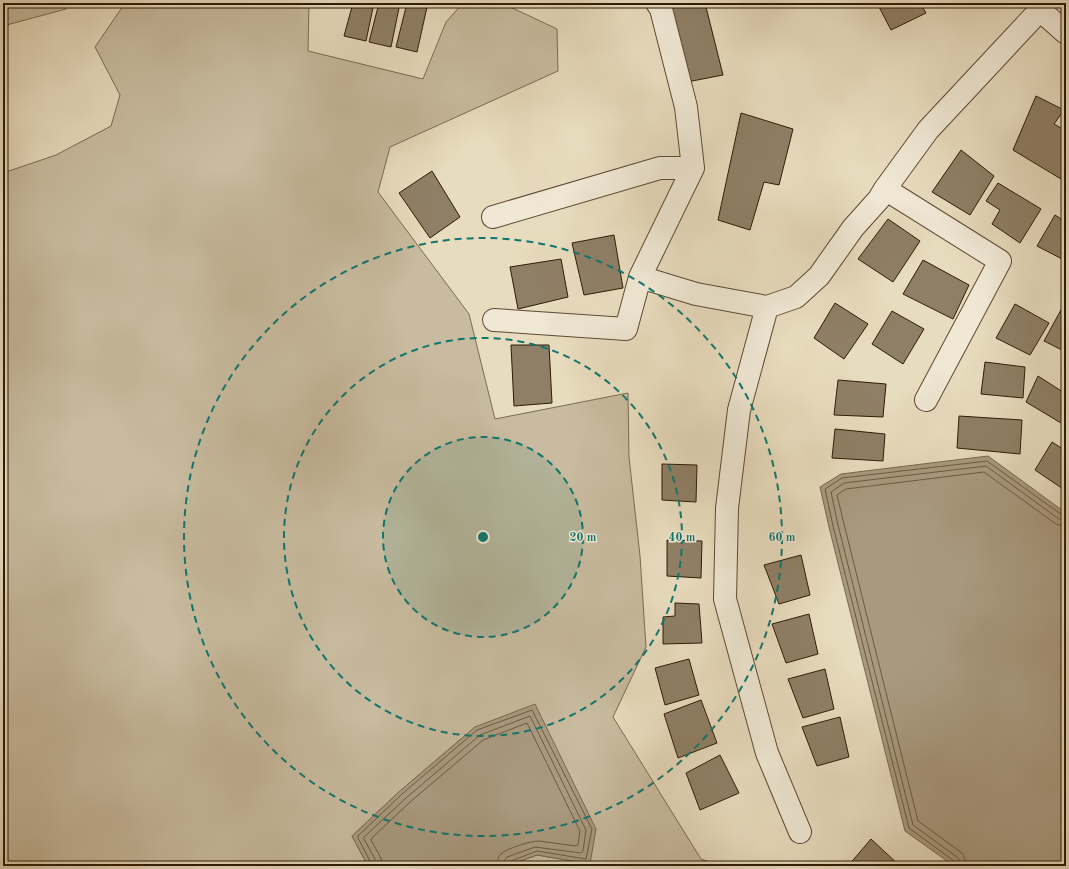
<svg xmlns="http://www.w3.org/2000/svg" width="1069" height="869" font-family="'Old Standard TT',serif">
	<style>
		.green { fill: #c8bb9f; stroke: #7b6a52 }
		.water { fill: #a99a7f; stroke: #78674f }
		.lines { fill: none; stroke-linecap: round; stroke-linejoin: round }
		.shore { stroke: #6c5a42; stroke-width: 1 }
		.building { fill: #8f7f66; stroke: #2e1a06 }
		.street-casing { stroke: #5c4a34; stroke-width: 24 }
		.street { stroke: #f0e8d5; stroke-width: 22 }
		.ring { fill: none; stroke: #0f766e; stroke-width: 2; stroke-dasharray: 7 5 }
		.centre { fill: #0f766e; stroke: #f0e8d5; stroke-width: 2 }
		.ring-label { font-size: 12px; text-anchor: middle; font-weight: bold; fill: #0f766e; stroke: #f0e8d5; stroke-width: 3; stroke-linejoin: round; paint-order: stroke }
	</style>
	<rect width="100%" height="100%" fill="#e8dcbe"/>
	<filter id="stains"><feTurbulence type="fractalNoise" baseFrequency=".005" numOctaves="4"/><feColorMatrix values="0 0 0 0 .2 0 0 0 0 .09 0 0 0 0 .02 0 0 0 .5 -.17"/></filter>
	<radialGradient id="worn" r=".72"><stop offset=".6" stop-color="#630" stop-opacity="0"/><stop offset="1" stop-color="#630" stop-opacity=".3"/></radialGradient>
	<path class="green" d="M 3,3 L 67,3 L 66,9 L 3,26 Z
		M 125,3 L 309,3 L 308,51 L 423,79 L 446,22 L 463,3 L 502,3 L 557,29 L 558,71 L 390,147 L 378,192 L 469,314 L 495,419 L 628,393 L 629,457 L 640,556 L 646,647 L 613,717 L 701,859 L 722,866 L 507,866 L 537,855 L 590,864 L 475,727 L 400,791 L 352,836 L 368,866 L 3,866 L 3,173 L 56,155 L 111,126 L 120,95 L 95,47 Z"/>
	<path class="water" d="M 988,456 L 1066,513 L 1066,866 L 954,866 L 905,831 L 829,527 L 820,487 L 841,474 Z
		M 535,704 L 596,829 L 590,864 L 537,855 L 507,866 L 368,866 L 352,836 L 400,791 L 475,727 Z"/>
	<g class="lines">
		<path class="shore" d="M 371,866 L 371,863 L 358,838 L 358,836 L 402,794 L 477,730 L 532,710 L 592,829 L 586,859 L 537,851 L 511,861 L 508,863 L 508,866
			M 376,866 L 376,861 L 364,839 L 364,837 L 406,798 L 480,735 L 530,716 L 586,830 L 583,851 L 581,853 L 535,847 L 507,857 L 504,861 L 503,866
			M 382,866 L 381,858 L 371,840 L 372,838 L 410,802 L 483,740 L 527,723 L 580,831 L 578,845 L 576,846 L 539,841 C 531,841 507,848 501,854 C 498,857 497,861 497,866
			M 956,866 L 954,861 L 909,828 L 833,526 L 825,489 L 842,478 L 987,461 L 1062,515 L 1066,516
			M 961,866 L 960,861 L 957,857 L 913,825 L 838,525 L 831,492 L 844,483 L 986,466 L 1059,519 L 1066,521
			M 967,866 L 965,859 L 962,853 L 918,821 L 844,524 L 837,495 L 846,489 L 984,472 L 1056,524 L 1066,527"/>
	</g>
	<path class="building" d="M 353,3 L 374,3 L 366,41 L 344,36 Z
		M 379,3 L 400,3 L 391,47 L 369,42 Z
		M 407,3 L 427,7 L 417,52 L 396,47 Z
		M 692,3 L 705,3 L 723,75 L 687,82 L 669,9 Z
		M 877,3 L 920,3 L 926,13 L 891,30 Z
		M 1036,96 L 1064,110 L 1054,124 L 1066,131 L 1066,182 L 1013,150 Z
		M 741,113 L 793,129 L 779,185 L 764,182 L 750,230 L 718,220 Z
		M 961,150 L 994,176 L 970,215 L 932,192 Z
		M 432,171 L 460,217 L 430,238 L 399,193 Z
		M 998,183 L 1041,209 L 1020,243 L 992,224 L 1000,210 L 986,201 Z
		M 1055,215 L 1066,222 L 1066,261 L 1037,246 Z
		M 888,219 L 920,241 L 893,282 L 858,259 Z
		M 614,235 L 623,288 L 584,295 L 572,243 Z
		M 561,259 L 568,297 L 518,309 L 510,267 Z
		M 923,260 L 969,285 L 953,319 L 903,294 Z
		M 835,303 L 868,324 L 844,359 L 814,338 Z
		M 1015,304 L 1049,323 L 1030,355 L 996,338 Z
		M 1062,308 L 1066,310 L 1066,352 L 1044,341 Z
		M 892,311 L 924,329 L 903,364 L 872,344 Z
		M 511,345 L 549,345 L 552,403 L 514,406 Z
		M 985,362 L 1025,367 L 1023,398 L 981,394 Z
		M 1038,376 L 1066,394 L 1066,426 L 1026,402 Z
		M 838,380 L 886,384 L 883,417 L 834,415 Z
		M 959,416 L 1022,420 L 1020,454 L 957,448 Z
		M 835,429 L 885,434 L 883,461 L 832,458 Z
		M 1052,442 L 1066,451 L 1066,491 L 1035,470 Z
		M 662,464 L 697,465 L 696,502 L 662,500 Z
		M 667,540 L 702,541 L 701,578 L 667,576 Z
		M 801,555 L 810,595 L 779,604 L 764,565 Z
		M 675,603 L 699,604 L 702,643 L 663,644 L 663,617 L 675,616 Z
		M 809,614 L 818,654 L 786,663 L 772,624 Z
		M 689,659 L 699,695 L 665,705 L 655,668 Z
		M 825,669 L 834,709 L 803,718 L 788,679 Z
		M 701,700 L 717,743 L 678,758 L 664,714 Z
		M 840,717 L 849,757 L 817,766 L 802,727 Z
		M 720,755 L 739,793 L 700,810 L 686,773 Z
		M 871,839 L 900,866 L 848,866 Z"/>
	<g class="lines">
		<defs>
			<path id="street" d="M 1037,3 L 1040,10 L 1066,33
				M 885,189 L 1000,261 L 926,400
				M 493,217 L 660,168 L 693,168
				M 640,277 L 696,294 L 767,307 L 796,297 L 819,276 L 853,228 L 879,199 L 885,189 L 928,130 L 1040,10
				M 767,307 L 739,410 L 727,508 L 725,599 L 767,753 L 800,832
				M 494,320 L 626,329 L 640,277 L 693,168 L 686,107 L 661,9 L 657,3"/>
		</defs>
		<use href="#street" class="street-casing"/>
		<use href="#street" class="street"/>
	</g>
	<circle cx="483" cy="537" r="100" fill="#0f766e" fill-opacity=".12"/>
	<g class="ring">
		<circle cx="483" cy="537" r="100"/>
		<circle cx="483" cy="537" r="199"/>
		<circle cx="483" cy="537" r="299"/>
	</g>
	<circle cx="483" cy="537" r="6" class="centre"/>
	<g class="ring-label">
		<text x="583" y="541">20 m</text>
		<text x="682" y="541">40 m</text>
		<text x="782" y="541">60 m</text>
	</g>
	<rect width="1069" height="869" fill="none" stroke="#e8dcbe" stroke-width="16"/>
	<rect x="4" y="4" width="1061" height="861" fill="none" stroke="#2e1a06" stroke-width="2"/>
	<rect x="8" y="8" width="1053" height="853" fill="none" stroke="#2e1a06"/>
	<rect width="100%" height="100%" filter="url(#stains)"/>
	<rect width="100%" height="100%" fill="url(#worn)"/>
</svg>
